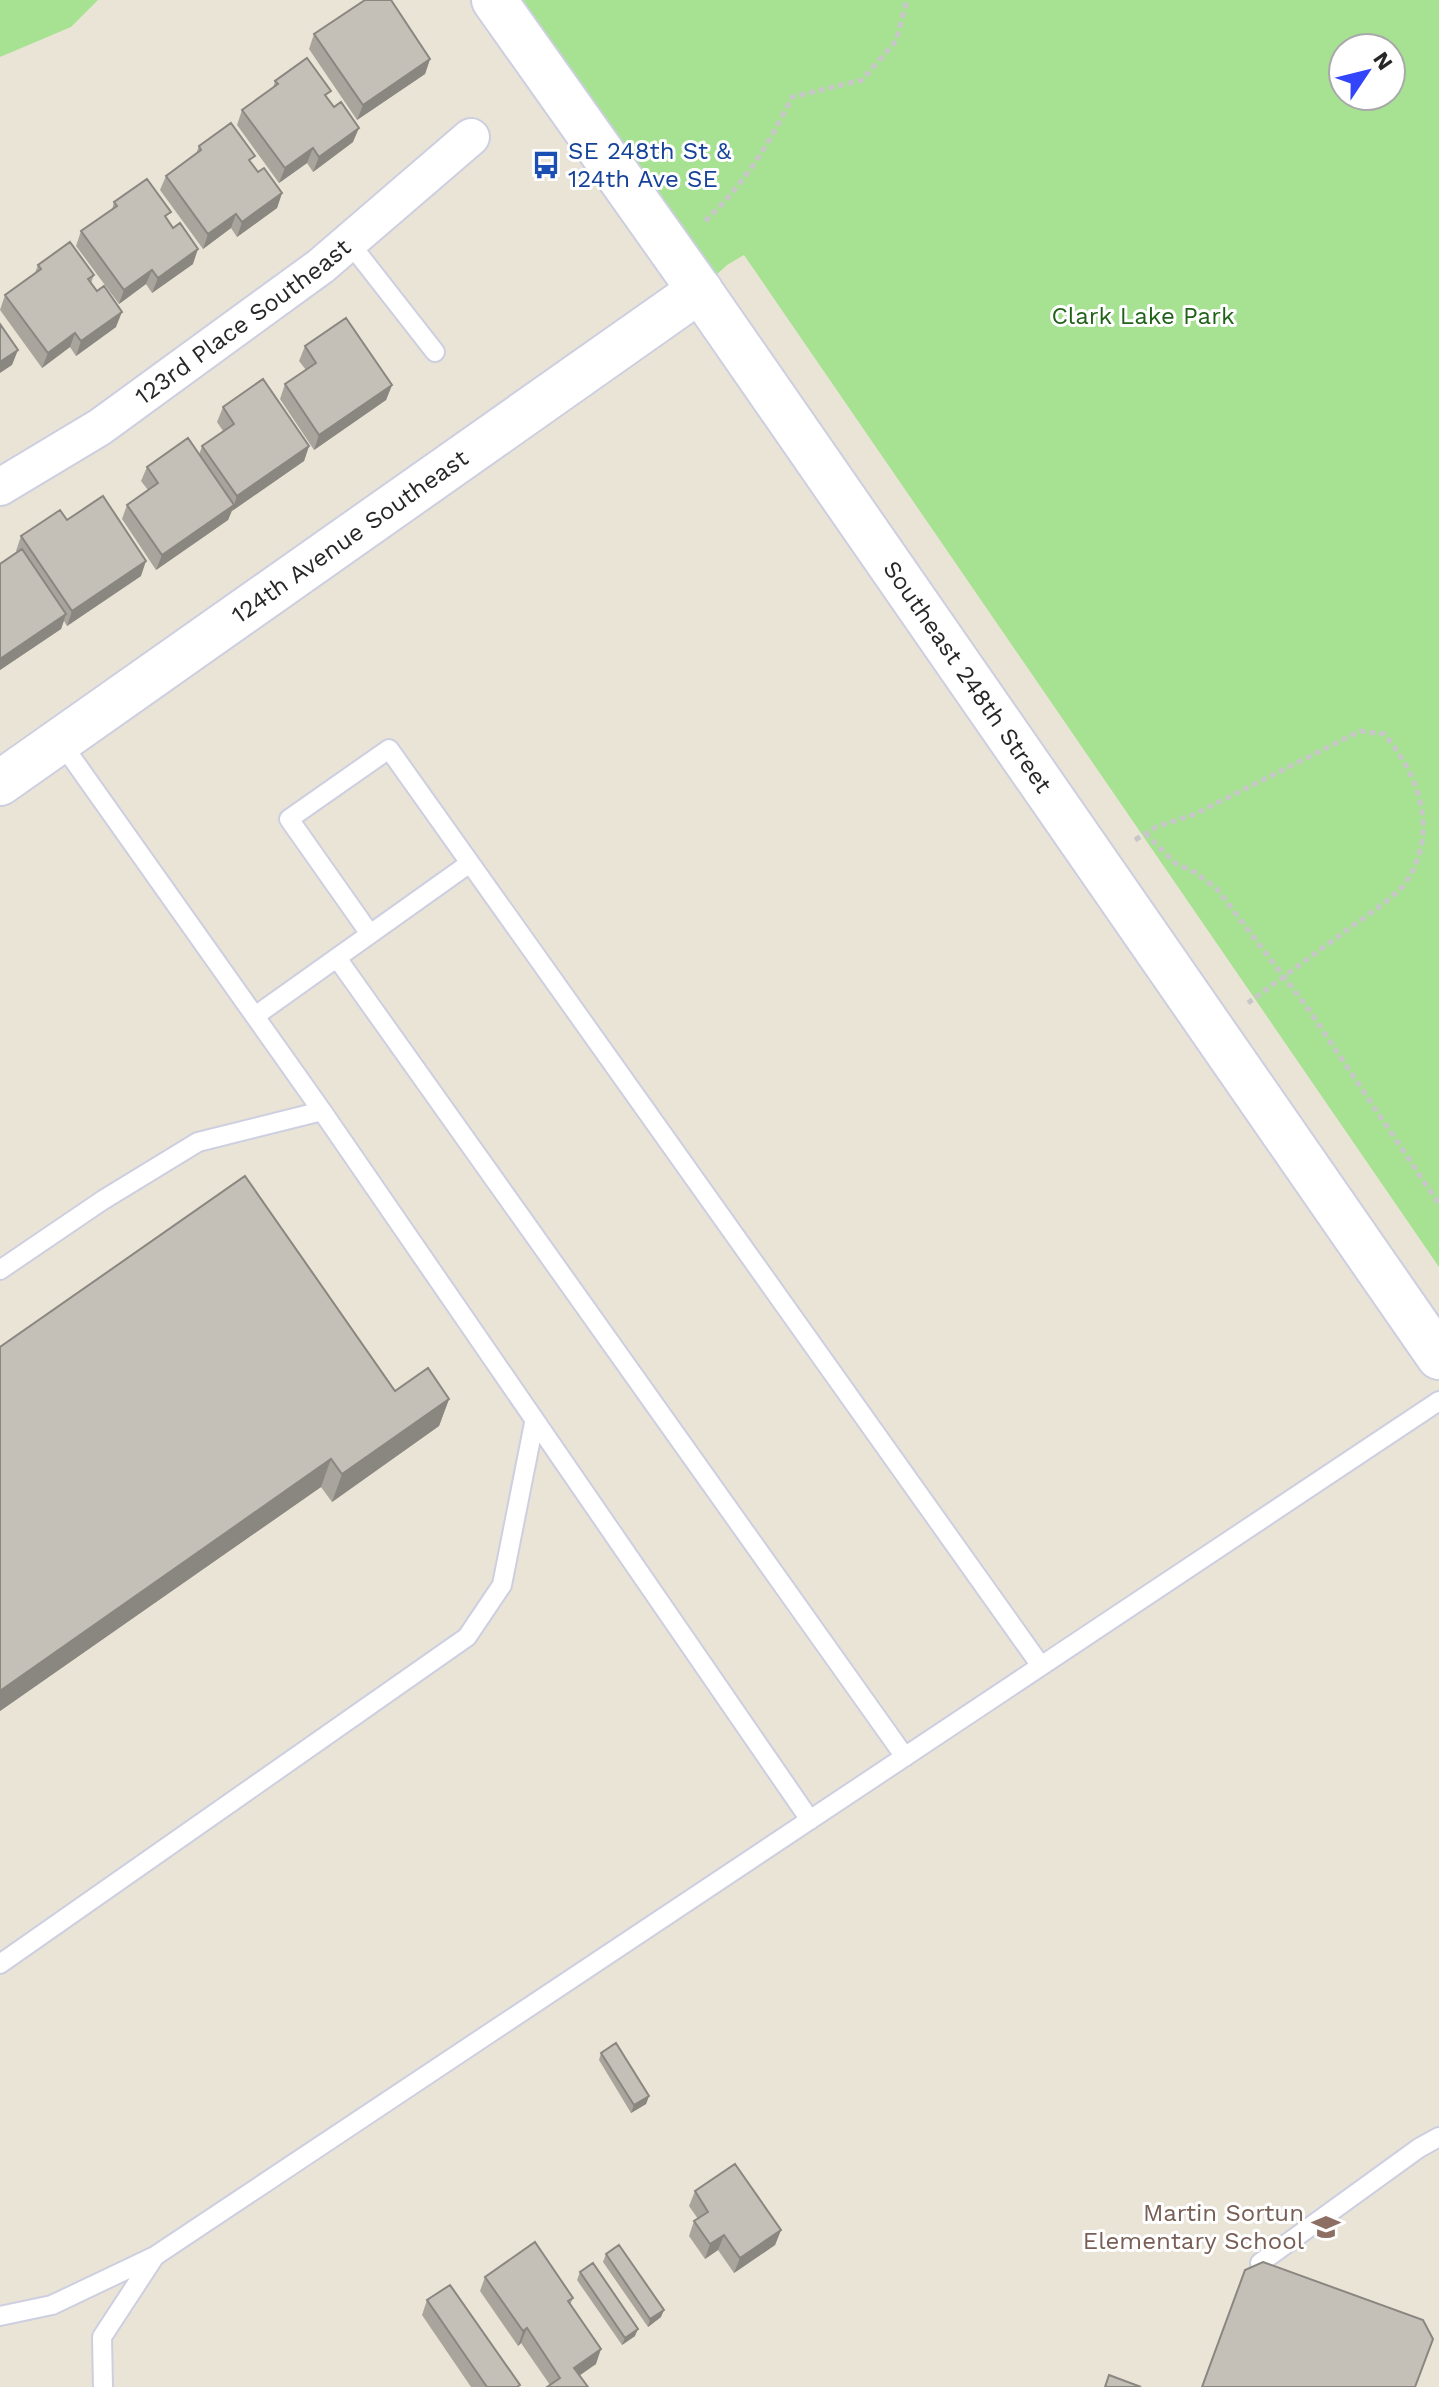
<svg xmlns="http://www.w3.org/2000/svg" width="1439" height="2387" font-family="'Work Sans',sans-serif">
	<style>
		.green { fill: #a6e292; fill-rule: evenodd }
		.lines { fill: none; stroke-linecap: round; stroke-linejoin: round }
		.service-casing { stroke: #cdcfe0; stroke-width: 22 }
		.minor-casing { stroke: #cdcfe0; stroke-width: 40 }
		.tertiary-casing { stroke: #cdcfe0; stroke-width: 48 }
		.path { stroke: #c7c7c7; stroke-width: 5; stroke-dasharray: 6 4; stroke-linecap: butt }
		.service { stroke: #fff; stroke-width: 18 }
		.minor { stroke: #fff; stroke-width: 36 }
		.tertiary { stroke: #fff; stroke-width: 44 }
		.wall { fill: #a9a59d }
		.shaded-wall { fill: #8a8680 }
		.building { fill: #c5c0b7; stroke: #8a8680; stroke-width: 2 }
		.labels { text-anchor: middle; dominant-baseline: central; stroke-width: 6; stroke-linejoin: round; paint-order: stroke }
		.transit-label { font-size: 24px; fill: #164399; stroke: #fff; text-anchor: start }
		.park-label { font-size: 24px; fill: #206218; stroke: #fff }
		.street-label { font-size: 24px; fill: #272727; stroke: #fff }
		.education-label { font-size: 24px; fill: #785e54; stroke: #fff; text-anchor: end }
	</style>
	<rect width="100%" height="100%" fill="#eae4d7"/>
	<path class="green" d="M 0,0 L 98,0 L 71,27 L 0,57 Z
		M 494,0 L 1439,0 L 1439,1267 L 744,255 L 727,265 L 700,290 ZM 1343,48 L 1391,48 L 1391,96 L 1343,96 Z"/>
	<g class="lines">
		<defs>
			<path id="service" d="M 349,242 L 435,352
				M 60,741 L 322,1111 L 810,1820
				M 370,934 L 289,819 L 389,749 L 1041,1666
				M 337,958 L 905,1757
				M 255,1016 L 470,863
				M 0,1270 L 103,1200 L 198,1142 L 322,1111
				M 0,1964 L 467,1637 L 502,1585 L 534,1423
				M 1260,2263 L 1419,2148 L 1439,2137
				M 0,2316 L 52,2305 L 153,2257
				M 103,2387 L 102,2337 L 155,2256 L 1439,1401"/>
			<g id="minor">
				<path id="s1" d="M 0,487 L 100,427 L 321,266 L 471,137"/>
			</g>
			<g id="tertiary">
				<path id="s2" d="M 494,0 L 705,298 L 1439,1357"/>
				<path id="s3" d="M 0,783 L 700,290"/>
			</g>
		</defs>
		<use href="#service" class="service-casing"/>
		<use href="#minor" class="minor-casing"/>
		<use href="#tertiary" class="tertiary-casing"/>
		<path class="path" d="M 705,221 C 743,186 770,143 792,97 L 862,80 L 896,41 L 907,0
			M 1145,833 L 1175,863 L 1196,873 L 1217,889 L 1309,1010 L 1439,1204
			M 1135,840 L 1156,827 L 1195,814 L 1360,731 L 1384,734 C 1422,778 1439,836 1404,885 C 1389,901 1369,914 1351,927 C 1317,952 1282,978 1248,1003"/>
		<use href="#service" class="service"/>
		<use href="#minor" class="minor"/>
		<use href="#tertiary" class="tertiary"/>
	</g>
	<path class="wall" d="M 314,34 L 430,59 L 425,74 L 357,120 L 309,49 Z
		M 275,81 L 328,99 L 353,142 L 313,172 L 307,163 L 279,183 L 237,125 L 242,110 L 273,88 Z
		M 199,146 L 252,164 L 258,172 L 282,193 L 277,208 L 237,237 L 231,228 L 203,249 L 160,190 L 166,176 L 196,154 Z
		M 114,202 L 168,220 L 193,264 L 152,293 L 146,284 L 119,304 L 76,246 L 81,231 L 112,210 Z
		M 38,265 L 94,275 L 91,283 L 116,327 L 76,356 L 70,347 L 42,368 L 0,310 L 5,295 L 35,273 Z
		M 305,346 L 392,385 L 386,400 L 314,450 L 280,399 L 285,384 L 306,370 L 299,361 Z
		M 223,407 L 309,446 L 304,461 L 232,511 L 228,520 L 156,570 L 122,519 L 127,505 L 148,490 L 141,481 L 147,467 L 199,455 L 202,446 L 223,431 L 217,422 Z
		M 67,520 L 141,576 L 67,626 L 64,621 L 61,629 L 0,670 L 0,564 L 17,552 L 16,551 L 21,536 Z
		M 0,1347 L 395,1391 L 449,1399 L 439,1426 L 332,1502 L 321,1487 L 0,1711 Z
		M 601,2053 L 649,2096 L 646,2104 L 631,2113 L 599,2060 Z
		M 695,2191 L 781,2230 L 775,2245 L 734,2273 L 718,2250 L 705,2259 L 689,2236 L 694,2221 L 698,2219 L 689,2206 Z
		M 606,2254 L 661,2317 L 648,2327 L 603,2262 Z
		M 580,2272 L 635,2336 L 622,2345 L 577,2280 Z
		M 485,2277 L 573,2298 L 570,2305 L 596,2364 L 579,2375 L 550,2385 L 521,2343 L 518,2346 L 480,2291 Z
		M 427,2300 L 519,2387 L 471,2387 L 422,2315 Z"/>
	<path class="shaded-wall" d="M 430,59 L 425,74 L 357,120 L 363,105 Z
		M 359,128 L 353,142 L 313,172 L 319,157 Z
		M 313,148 L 307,163 L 279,183 L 285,168 Z
		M 282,193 L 277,208 L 237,237 L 242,222 Z
		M 236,214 L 231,228 L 203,249 L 208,234 Z
		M 198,249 L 193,264 L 152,293 L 158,278 Z
		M 152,270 L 146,284 L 119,304 L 124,290 Z
		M 122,312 L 116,327 L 76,356 L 81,341 Z
		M 75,333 L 70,347 L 42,368 L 48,353 Z
		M 18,350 L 12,365 L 0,373 L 0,362 Z
		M 392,385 L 386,400 L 314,450 L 319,435 Z
		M 309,446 L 304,461 L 232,511 L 237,496 Z
		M 234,505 L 228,520 L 156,570 L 162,555 Z
		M 146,561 L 141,576 L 67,626 L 72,611 Z
		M 66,614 L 61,629 L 0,670 L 0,659 Z
		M 449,1399 L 439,1426 L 332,1502 L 342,1474 Z
		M 331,1459 L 321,1487 L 0,1711 L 0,1691 Z
		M 649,2096 L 646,2104 L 631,2113 L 634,2105 Z
		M 781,2230 L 775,2245 L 734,2273 L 740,2258 Z
		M 724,2235 L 718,2250 L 705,2259 L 710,2244 Z
		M 664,2310 L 661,2317 L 648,2327 L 650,2319 Z
		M 527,2328 L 521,2343 L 518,2346 L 523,2331 Z
		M 638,2329 L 635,2336 L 622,2345 L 625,2338 Z
		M 601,2349 L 596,2364 L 569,2383 L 574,2368 Z"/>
	<path class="building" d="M 365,0 L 391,0 L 430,59 L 363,105 L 314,34 Z
		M 307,58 L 331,91 L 325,95 L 334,107 L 341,102 L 359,128 L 319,157 L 313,148 L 285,168 L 242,110 L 278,84 L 275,81 Z
		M 231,123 L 255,156 L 249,160 L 258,172 L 264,168 L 282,193 L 242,222 L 236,214 L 208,234 L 166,176 L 201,150 L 199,146 Z
		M 147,179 L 171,212 L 165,216 L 173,228 L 180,223 L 198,249 L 158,278 L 152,270 L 124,290 L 81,231 L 117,206 L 114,202 Z
		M 70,242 L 94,275 L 88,279 L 97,291 L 104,286 L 122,312 L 81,341 L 75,333 L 48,353 L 5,295 L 41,269 L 38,265 Z
		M 346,318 L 392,385 L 319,435 L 285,384 L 316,363 L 305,346 Z
		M 0,324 L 18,350 L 0,362 Z
		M 263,379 L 309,446 L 237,496 L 202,446 L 234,424 L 223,407 Z
		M 188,438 L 234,505 L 162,555 L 127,505 L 158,483 L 147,467 Z
		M 103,496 L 146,561 L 72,611 L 21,536 L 60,510 L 67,520 Z
		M 22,549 L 66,614 L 0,659 L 0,564 Z
		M 245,1176 L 395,1391 L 428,1368 L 449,1399 L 342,1474 L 331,1459 L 0,1691 L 0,1347 Z
		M 616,2043 L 649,2096 L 634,2105 L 601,2053 Z
		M 735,2164 L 781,2230 L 740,2258 L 724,2235 L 710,2244 L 694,2221 L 708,2212 L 695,2191 Z
		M 535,2242 L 573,2298 L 568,2301 L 601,2349 L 574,2368 L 588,2387 L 547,2387 L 560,2378 L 527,2328 L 523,2331 L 485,2277 Z
		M 619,2245 L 664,2310 L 650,2319 L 606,2254 Z
		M 1263,2262 L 1423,2320 L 1433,2339 L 1415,2387 L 1202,2387 L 1245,2270 Z
		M 593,2263 L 638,2329 L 625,2338 L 580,2272 Z
		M 450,2285 L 520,2385 L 517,2387 L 487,2387 L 427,2300 Z
		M 1109,2375 L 1141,2387 L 1105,2387 Z"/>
	<defs>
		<symbol id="bus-bare" viewBox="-9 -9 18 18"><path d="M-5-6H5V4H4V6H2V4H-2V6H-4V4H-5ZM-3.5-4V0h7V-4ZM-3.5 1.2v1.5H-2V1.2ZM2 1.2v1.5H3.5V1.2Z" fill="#1a4fb4" stroke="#fff" stroke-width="2.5" paint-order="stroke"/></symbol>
		<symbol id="school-bare" viewBox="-9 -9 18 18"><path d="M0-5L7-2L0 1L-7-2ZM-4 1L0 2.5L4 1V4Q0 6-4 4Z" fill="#8d6e63" stroke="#fff" stroke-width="2.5" paint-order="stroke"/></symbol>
	</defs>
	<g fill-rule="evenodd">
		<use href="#bus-bare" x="526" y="145" width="40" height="40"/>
		<use href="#school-bare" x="1306" y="2207" width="40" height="40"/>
	</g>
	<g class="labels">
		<g class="transit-label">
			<text x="568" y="151">SE 248th St &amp;<tspan x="568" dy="28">124th Ave SE</tspan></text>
		</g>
		<g class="park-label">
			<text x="1143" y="316">Clark Lake Park</text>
		</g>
		<g class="street-label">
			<text stroke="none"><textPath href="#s1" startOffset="294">123rd Place Southeast</textPath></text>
			<text stroke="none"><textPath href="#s3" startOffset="428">124th Avenue Southeast</textPath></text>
			<text stroke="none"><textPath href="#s2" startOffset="826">Southeast 248th Street</textPath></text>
		</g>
		<g class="education-label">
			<text x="1304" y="2213">Martin Sortun<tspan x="1304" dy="28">Elementary School</tspan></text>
		</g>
	</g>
	<g transform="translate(1367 72) rotate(55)"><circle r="38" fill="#ffffff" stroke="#a9a9a9" stroke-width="2"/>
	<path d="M0-6L14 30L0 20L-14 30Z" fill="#3345fb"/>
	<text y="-12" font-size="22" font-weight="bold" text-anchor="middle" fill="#272727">N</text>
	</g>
</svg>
